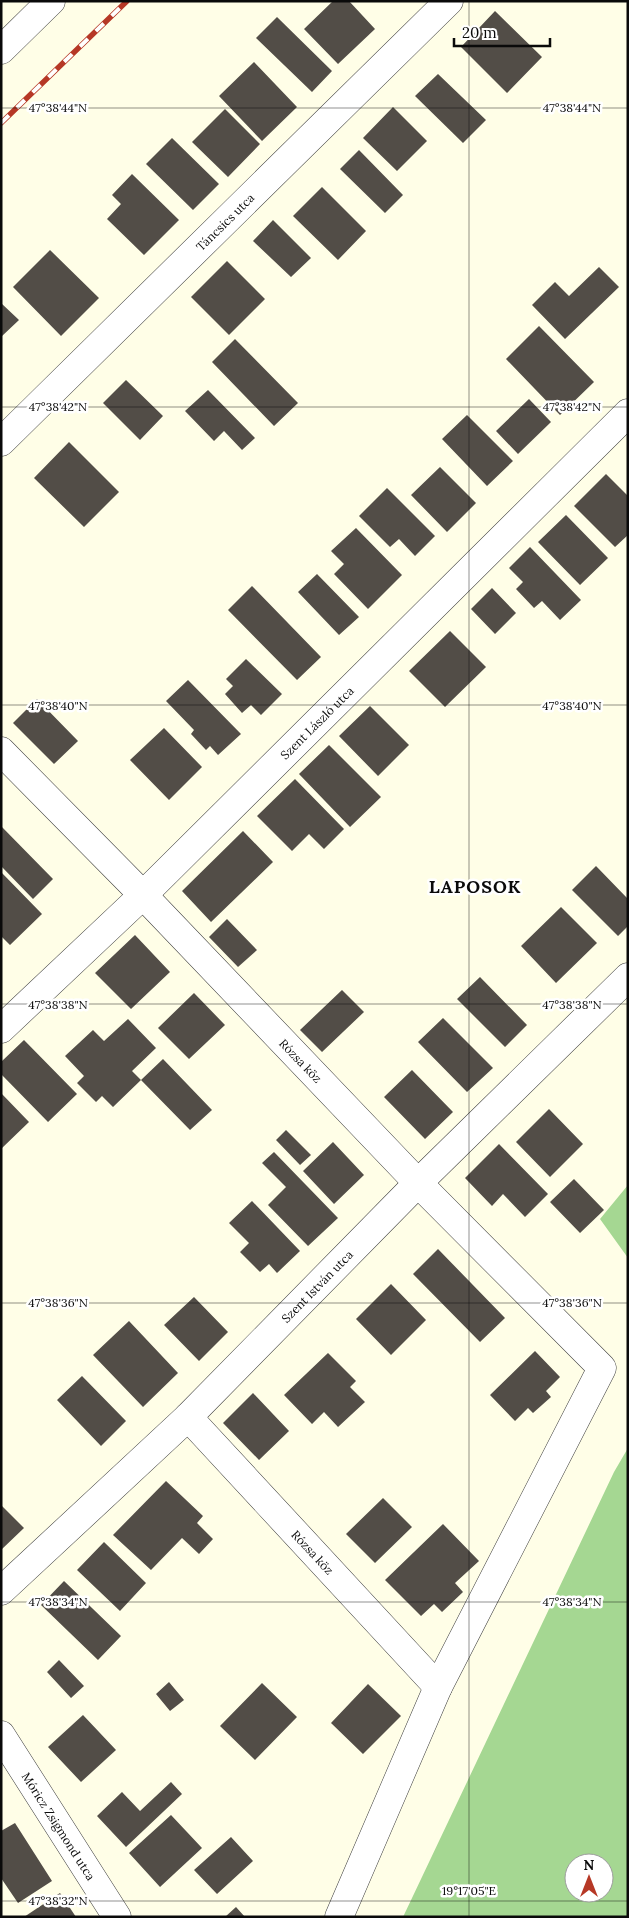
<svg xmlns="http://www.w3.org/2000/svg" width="629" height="1918" font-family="Lora,serif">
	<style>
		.forest { fill: #a5d792; fill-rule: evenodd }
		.building { fill: #524d47 }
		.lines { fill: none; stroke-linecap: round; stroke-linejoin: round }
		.minor-casing { stroke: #3d3d3d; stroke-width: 29 }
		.minor { stroke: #fff; stroke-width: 28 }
		.rail-casing { stroke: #b63826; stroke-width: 5.5 }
		.rail { stroke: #fff; stroke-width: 4; stroke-dasharray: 11; stroke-linecap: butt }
		.ticks { fill: none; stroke: #0a0a0a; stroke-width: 1; stroke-opacity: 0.45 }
		.labels { text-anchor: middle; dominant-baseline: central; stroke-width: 5; stroke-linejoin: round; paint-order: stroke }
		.street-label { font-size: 12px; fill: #0a0a0a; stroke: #fff }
		.district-label { font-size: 18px; font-weight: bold; letter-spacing: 1px; fill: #0a0a0a; stroke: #fff }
		.ticks-label { font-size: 12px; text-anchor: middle; fill: #0a0a0a; stroke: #fff; stroke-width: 5; stroke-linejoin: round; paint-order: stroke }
	</style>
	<rect width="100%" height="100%" fill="#fffee7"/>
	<path class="forest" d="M 628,1185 L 628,1258 L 600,1219 Z
		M 628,1448 L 628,1917 L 403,1917 L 614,1472 ZM 574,1863 L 604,1863 L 604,1893 L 574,1893 Z"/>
	<path class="building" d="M 333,1 L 349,1 L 375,29 L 338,64 L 304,29 Z
		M 495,11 L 542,57 L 507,93 L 461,47 Z
		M 277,17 L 332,71 L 312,92 L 256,38 Z
		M 254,62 L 297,107 L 262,141 L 219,96 Z
		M 438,74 L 486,120 L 463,143 L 415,96 Z
		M 393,107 L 427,141 L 397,171 L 363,138 Z
		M 225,109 L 260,144 L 228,177 L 192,142 Z
		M 172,138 L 219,184 L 193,210 L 146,164 Z
		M 359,150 L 403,195 L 385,213 L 340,169 Z
		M 132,174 L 179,220 L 144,255 L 107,219 L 121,204 L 112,195 Z
		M 322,187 L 366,231 L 338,260 L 293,216 Z
		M 273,220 L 311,258 L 291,277 L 253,241 Z
		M 50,250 L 99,298 L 61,336 L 13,287 Z
		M 227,261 L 265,299 L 229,335 L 191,297 Z
		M 599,267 L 619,287 L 565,339 L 532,305 L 555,282 L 569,296 Z
		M 1,303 L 19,320 L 1,337 Z
		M 539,326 L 594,382 L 560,415 L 506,359 Z
		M 235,339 L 298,403 L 274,426 L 212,362 Z
		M 126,380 L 163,416 L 140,440 L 103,403 Z
		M 208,390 L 255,438 L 242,450 L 224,431 L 214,441 L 185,411 Z
		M 529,399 L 551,422 L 518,454 L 496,431 Z
		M 467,415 L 513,461 L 487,486 L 442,439 Z
		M 69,442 L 119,492 L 84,527 L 34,478 Z
		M 440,467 L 476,503 L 447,532 L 411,495 Z
		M 606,474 L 628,496 L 628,535 L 615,547 L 574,506 Z
		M 387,488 L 435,536 L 415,556 L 399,539 L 390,547 L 359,516 Z
		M 566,515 L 608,558 L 580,585 L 538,542 Z
		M 356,528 L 402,575 L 368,609 L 334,574 L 344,564 L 331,551 Z
		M 530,547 L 581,600 L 560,620 L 542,601 L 534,608 L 516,589 L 523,582 L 509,568 Z
		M 317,574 L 359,617 L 339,635 L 298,592 Z
		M 252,586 L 321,657 L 297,680 L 228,610 Z
		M 492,588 L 516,613 L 495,634 L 471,609 Z
		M 450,631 L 486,667 L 445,707 L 409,671 Z
		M 246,659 L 282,694 L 261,715 L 251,705 L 242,713 L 225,694 L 233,686 L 226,679 Z
		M 188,680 L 241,734 L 218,755 L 210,746 L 206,750 L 191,734 L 194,730 L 166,701 Z
		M 37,699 L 78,741 L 54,764 L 13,723 Z
		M 370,706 L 409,745 L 378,776 L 339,736 Z
		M 164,728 L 202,767 L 169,800 L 130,760 Z
		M 329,745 L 381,797 L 350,827 L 299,774 Z
		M 295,779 L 344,829 L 324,849 L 309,834 L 292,851 L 257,816 Z
		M 1,826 L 53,879 L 33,899 L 1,866 Z
		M 243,831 L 273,862 L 211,922 L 182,891 Z
		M 596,866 L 628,899 L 628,926 L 618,936 L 572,890 Z
		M 1,872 L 42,914 L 10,945 L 1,936 Z
		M 561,907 L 597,943 L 556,983 L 521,946 Z
		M 227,919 L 257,950 L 238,967 L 209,937 Z
		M 135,935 L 170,972 L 131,1009 L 95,973 Z
		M 480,977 L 527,1025 L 505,1047 L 457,999 Z
		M 342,990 L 364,1012 L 322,1052 L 300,1030 Z
		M 194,993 L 225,1025 L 189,1059 L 158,1028 Z
		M 443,1018 L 493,1068 L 467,1092 L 418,1042 Z
		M 128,1019 L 156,1048 L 132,1071 L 141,1080 L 113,1107 L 102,1096 L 96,1102 L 77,1083 L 84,1076 L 65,1056 L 93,1030 L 104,1041 Z
		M 24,1040 L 77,1094 L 48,1122 L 1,1074 L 1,1062 Z
		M 163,1059 L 212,1110 L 190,1130 L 141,1080 Z
		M 412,1070 L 453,1112 L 425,1139 L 384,1097 Z
		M 1,1093 L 29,1122 L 1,1149 Z
		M 549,1109 L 583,1144 L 550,1177 L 516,1142 Z
		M 286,1130 L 311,1155 L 300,1165 L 276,1140 Z
		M 333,1142 L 364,1175 L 334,1204 L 303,1171 Z
		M 499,1144 L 548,1194 L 525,1217 L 503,1194 L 492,1206 L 465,1178 Z
		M 274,1152 L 338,1218 L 308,1246 L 268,1205 L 286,1187 L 262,1163 Z
		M 574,1179 L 604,1210 L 580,1233 L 550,1202 Z
		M 252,1201 L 300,1251 L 277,1273 L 269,1264 L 260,1272 L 240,1252 L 249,1243 L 229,1223 Z
		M 438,1249 L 505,1318 L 480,1342 L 413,1274 Z
		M 391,1284 L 426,1320 L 391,1355 L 356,1319 Z
		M 194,1297 L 228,1332 L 199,1361 L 164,1325 Z
		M 129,1321 L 178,1373 L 143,1407 L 93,1355 Z
		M 535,1351 L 560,1377 L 546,1391 L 551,1397 L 533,1413 L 528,1408 L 515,1421 L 490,1395 Z
		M 328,1353 L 356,1381 L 350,1387 L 365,1402 L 338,1427 L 324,1412 L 312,1424 L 284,1395 Z
		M 82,1376 L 126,1421 L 101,1446 L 57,1400 Z
		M 253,1393 L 289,1431 L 259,1460 L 223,1423 Z
		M 166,1481 L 203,1516 L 197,1523 L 213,1539 L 199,1554 L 182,1538 L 151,1570 L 113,1535 Z
		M 383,1498 L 412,1527 L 375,1563 L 346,1534 Z
		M 1,1505 L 24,1528 L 1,1550 Z
		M 443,1524 L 479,1561 L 455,1583 L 463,1592 L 442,1612 L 434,1604 L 421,1616 L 385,1580 Z
		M 104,1542 L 146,1583 L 120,1611 L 77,1570 Z
		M 64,1581 L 121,1636 L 98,1660 L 41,1605 Z
		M 59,1660 L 84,1686 L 71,1698 L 47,1672 Z
		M 169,1682 L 184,1700 L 170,1711 L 156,1694 Z
		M 262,1683 L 297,1717 L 255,1760 L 220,1726 Z
		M 368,1684 L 401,1716 L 363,1754 L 331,1723 Z
		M 83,1715 L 116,1750 L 81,1782 L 48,1747 Z
		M 171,1782 L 182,1794 L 126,1847 L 97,1816 L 122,1792 L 140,1811 Z
		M 171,1815 L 202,1848 L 160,1887 L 129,1853 Z
		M 15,1823 L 52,1881 L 18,1903 L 1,1878 L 1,1831 Z
		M 231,1837 L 253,1861 L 217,1894 L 194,1870 Z
		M 60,1893 L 76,1917 L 24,1917 Z
		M 236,1907 L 245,1917 L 225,1917 Z"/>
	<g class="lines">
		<defs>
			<g id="minor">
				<path d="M 1,50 L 51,1"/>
				<path id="s1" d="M 1,442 L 449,1"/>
				<path id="s2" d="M 1,751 L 143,895 L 418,1183 L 602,1368 L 438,1687 L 339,1917"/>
				<path id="s3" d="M 1,1029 L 143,895 L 628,413"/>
				<path id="s4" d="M 188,1417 L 438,1687"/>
				<path id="s5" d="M 1,1591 L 188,1417 L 418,1183 L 628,977"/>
				<path id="s6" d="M 1,1735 L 117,1917"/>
			</g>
		</defs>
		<use href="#minor" class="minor-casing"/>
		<use href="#minor" class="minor"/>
		<defs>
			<path id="rail" d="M 1,123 L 127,1"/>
		</defs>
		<use href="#rail" class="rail-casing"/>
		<use href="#rail" class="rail"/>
	</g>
	<path class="ticks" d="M 469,1 L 469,1917M 1,108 L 628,108M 1,407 L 628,407M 1,705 L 628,705M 1,1004 L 628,1004M 1,1303 L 628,1303M 1,1602 L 628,1602M 1,1901 L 628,1901"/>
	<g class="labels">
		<g class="street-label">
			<text stroke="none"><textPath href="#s1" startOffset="314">Táncsics utca</textPath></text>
			<text stroke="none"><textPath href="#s3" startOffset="440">Szent László utca</textPath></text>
			<text stroke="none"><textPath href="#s2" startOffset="431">Rózsa köz</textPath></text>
			<text stroke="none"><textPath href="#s5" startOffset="439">Szent István utca</textPath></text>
			<text stroke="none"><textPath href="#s4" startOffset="184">Rózsa köz</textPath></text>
			<text stroke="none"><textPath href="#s6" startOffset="108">Móricz Zsigmond utca</textPath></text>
		</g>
		<g class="district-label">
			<text x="475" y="886">LAPOSOK</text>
		</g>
	</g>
	<g class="ticks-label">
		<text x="58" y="112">47°38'44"N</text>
		<text x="572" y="112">47°38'44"N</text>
		<text x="58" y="411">47°38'42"N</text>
		<text x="572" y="411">47°38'42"N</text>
		<text x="58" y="710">47°38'40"N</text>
		<text x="572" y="710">47°38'40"N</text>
		<text x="58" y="1009">47°38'38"N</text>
		<text x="572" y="1009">47°38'38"N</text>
		<text x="58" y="1307">47°38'36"N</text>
		<text x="572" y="1307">47°38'36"N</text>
		<text x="58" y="1606">47°38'34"N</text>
		<text x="572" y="1606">47°38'34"N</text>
		<text x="469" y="1895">19°17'05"E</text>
		<text x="58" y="1905">47°38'32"N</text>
	</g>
	<rect width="629" height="1918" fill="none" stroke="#0a0a0a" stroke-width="5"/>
	<g transform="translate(589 1878)"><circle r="24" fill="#ffffff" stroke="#9d9d9d"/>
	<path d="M0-4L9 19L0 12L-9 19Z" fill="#b63826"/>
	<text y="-8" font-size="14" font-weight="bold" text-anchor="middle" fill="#0a0a0a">N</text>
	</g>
	<path d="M454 38v8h96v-8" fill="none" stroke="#0a0a0a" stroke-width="2.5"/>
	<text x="462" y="38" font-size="15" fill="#0a0a0a" stroke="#ffffff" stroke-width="4" paint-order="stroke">20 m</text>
</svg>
